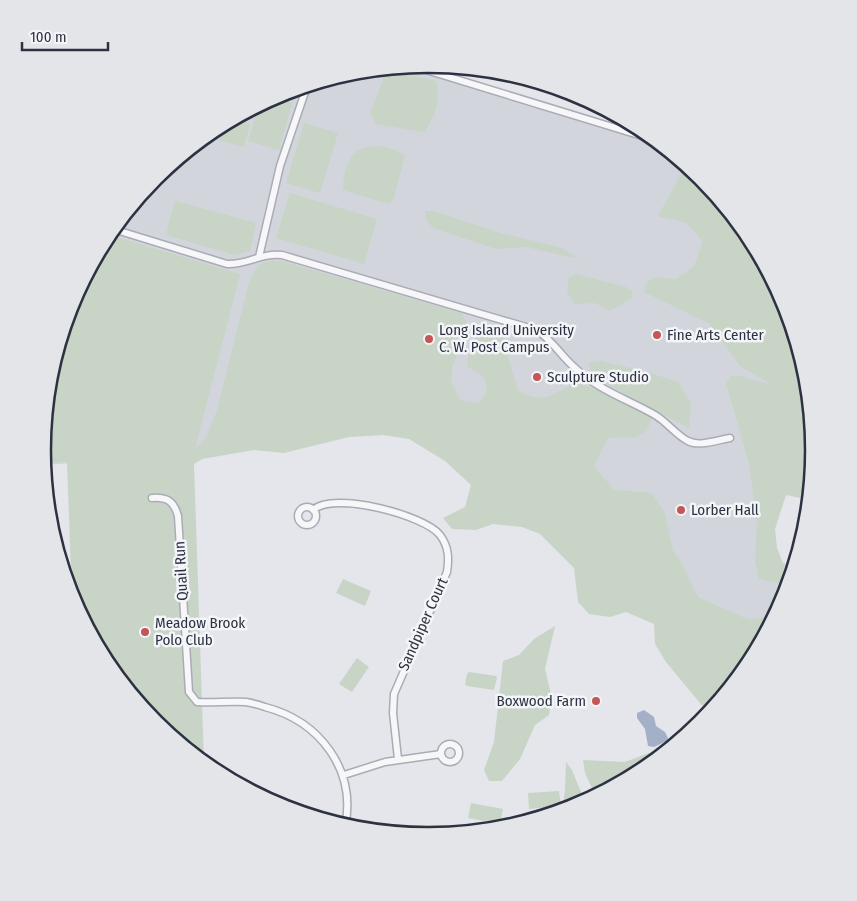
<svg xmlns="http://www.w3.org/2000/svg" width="857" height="901" font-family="'Fira Sans Condensed',sans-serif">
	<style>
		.built { fill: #d2d5dc }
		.green { fill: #c8d4c6 }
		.water { fill: #a3b0c7 }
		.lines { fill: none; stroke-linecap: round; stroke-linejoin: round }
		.minor-casing { stroke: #a9acb5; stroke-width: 9 }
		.minor { stroke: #f7f7f9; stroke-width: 6 }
		.poi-dot { fill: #c45558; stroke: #f4f5f8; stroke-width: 2 }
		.labels { text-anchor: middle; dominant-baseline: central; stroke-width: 5; stroke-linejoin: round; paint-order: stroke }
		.poi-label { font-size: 15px; fill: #2d3242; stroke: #f4f5f8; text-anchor: start }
		.street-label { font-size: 15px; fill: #2d3242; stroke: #f4f5f8 }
		.rim { fill: none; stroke: #2d3242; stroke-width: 2.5 }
	</style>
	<rect width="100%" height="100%" fill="#e4e6eb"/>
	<path class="built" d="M 410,66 L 655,140 L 702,178 L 750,236 L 785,303 L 807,375 L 814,451 L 811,489 L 777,479 L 767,557 L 795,567 L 785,598 L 771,625 L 763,621 L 731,679 L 416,419 L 193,455 L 44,465 L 43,450 L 72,303 L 108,236 L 156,177 L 214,129 L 281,94 L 353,72 Z"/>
	<path class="green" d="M 393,71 L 436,81 C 441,98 435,118 424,132 L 376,124 L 370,113 L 385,75 Z
		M 274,98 L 292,103 L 279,150 L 248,141 L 258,106 Z
		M 233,119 L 250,124 L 244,147 L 206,137 L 214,129 Z
		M 304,123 L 338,133 L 320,193 L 286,183 Z
		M 382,146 L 392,149 L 405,155 L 393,201 L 388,204 L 343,190 C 343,176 347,155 362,148 C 368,146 375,147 382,146 Z
		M 686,165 L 702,178 L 750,236 L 784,301 L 781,302 L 784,312 L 788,314 L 807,375 L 814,451 L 810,500 L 786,495 L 775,529 L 777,548 L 790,581 L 783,584 L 759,579 L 755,561 L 757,522 L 749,463 L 726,383 L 731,376 L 740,376 L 772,385 L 740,366 L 710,324 L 644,292 L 647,282 L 656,277 L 676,279 L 694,266 L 703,242 L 687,223 L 658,216 Z
		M 290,193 L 377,219 L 364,264 L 276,238 Z
		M 175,201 L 256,223 L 250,251 L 235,255 L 166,235 Z
		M 425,211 L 433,211 L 501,233 L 562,248 L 578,259 L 526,247 L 496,249 L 433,228 L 426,220 Z
		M 109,235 L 240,274 L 195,449 L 206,438 L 217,410 L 249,283 C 258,262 260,261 282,261 L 461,313 L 469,326 L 452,367 L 451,382 L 460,400 L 479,403 L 487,391 L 484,377 L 467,366 L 469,351 L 483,322 L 500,331 L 518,390 C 543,406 553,395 575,382 L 593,388 L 652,418 L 647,430 L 637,437 L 608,438 L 594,466 L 614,490 L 651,493 L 664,511 L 673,551 L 680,560 L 698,597 L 749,620 L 770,616 L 776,596 L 786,596 L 768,630 L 765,631 C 759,661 729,690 709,714 L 666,662 L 655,644 L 654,624 L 626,612 L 610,617 L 589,614 L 578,602 L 574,568 L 540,534 L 522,527 L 493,524 L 476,530 L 452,529 L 443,518 L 465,507 L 471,485 L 445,461 L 409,439 L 383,435 L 349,437 L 284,453 L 254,450 L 202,459 L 194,464 L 204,763 L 155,723 L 107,665 L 72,599 L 67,462 L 44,463 L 43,450 L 50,375 L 72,303 Z
		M 576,274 L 626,287 L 632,291 L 632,298 L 610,311 L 595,303 L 574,304 L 567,292 L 569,277 Z
		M 601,361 L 647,372 L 678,382 L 691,403 L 689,428 L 591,376 L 589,362 Z
		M 343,579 L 371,591 L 365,606 L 336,593 Z
		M 555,626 L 545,669 L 552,698 L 549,715 L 535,725 L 520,759 L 502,781 L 489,781 L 484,770 L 494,742 L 503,661 L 519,655 L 534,639 Z
		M 357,658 L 369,667 L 352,692 L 339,684 Z
		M 469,672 L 496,676 L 497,678 L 494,690 L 467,686 L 465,684 L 467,674 Z
		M 686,726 L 695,729 L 643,772 L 596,797 L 585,773 L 583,760 L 625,762 L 670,745 Z
		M 566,762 L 572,770 L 585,802 L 562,812 L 565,790 Z
		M 559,791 L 561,806 L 529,809 L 528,793 Z
		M 471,803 L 503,809 L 500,824 L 468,818 Z"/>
	<path class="water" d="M 644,710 L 654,717 L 656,726 L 665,732 L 668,738 L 667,741 L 654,747 L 648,746 L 645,729 L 637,718 L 637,713 Z"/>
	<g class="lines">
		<defs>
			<path id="minor" d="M 413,66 L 655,140
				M 113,229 L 227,264 C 248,265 259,253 282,255 L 536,330 C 552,339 560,355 574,367 C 598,390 627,399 655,415 C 667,422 676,435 688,441 C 699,447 718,440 730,438
				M 259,257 L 280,166 L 307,86
				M 152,498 C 167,497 174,501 178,516 L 189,692 L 197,702 C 213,703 230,701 246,702 C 252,703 259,705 265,707 C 319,721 357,769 345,827
				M298 516a9 9 0 1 1 18 0a9 9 0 1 1-18 0Z
				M 313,510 C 334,491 424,515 440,535 C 449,547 449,559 447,572 L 394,694 L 393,713 L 398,759
				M441 753a9 9 0 1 1 18 0a9 9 0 1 1-18 0Z
				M 344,775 L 385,762 L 441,754"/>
		</defs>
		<use href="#minor" class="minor-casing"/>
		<use href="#minor" class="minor"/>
	</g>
	<g class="poi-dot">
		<circle cx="657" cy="335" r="5"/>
		<circle cx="429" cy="339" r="5"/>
		<circle cx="537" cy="377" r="5"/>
		<circle cx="681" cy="510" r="5"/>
		<circle cx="145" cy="632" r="5"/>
		<circle cx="596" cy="701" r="5"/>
	</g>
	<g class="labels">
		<g class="poi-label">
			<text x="439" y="330">Long Island University<tspan x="439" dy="17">C. W. Post Campus</tspan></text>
			<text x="667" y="335">Fine Arts Center</text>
			<text x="547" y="377">Sculpture Studio</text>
			<text x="691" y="510">Lorber Hall</text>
			<text x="155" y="623">Meadow Brook<tspan x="155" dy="17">Polo Club</tspan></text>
			<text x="586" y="701" text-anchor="end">Boxwood Farm</text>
		</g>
		<g class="street-label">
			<text transform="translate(181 571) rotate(-93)">Quail Run</text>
			<text transform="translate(423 624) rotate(-66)">Sandpiper Court</text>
		</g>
	</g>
	<path d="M0 0H857V901H0ZM51 450a377 377 0 1 1 754 0a377 377 0 1 1-754 0Z" fill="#e4e5e9" fill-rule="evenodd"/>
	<path class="rim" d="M51 450a377 377 0 1 1 754 0a377 377 0 1 1-754 0Z"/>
	<path d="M22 42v8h86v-8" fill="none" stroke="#2d3242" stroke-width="2.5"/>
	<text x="30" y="42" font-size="15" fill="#2d3242" stroke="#f4f5f8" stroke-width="4" paint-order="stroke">100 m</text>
</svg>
